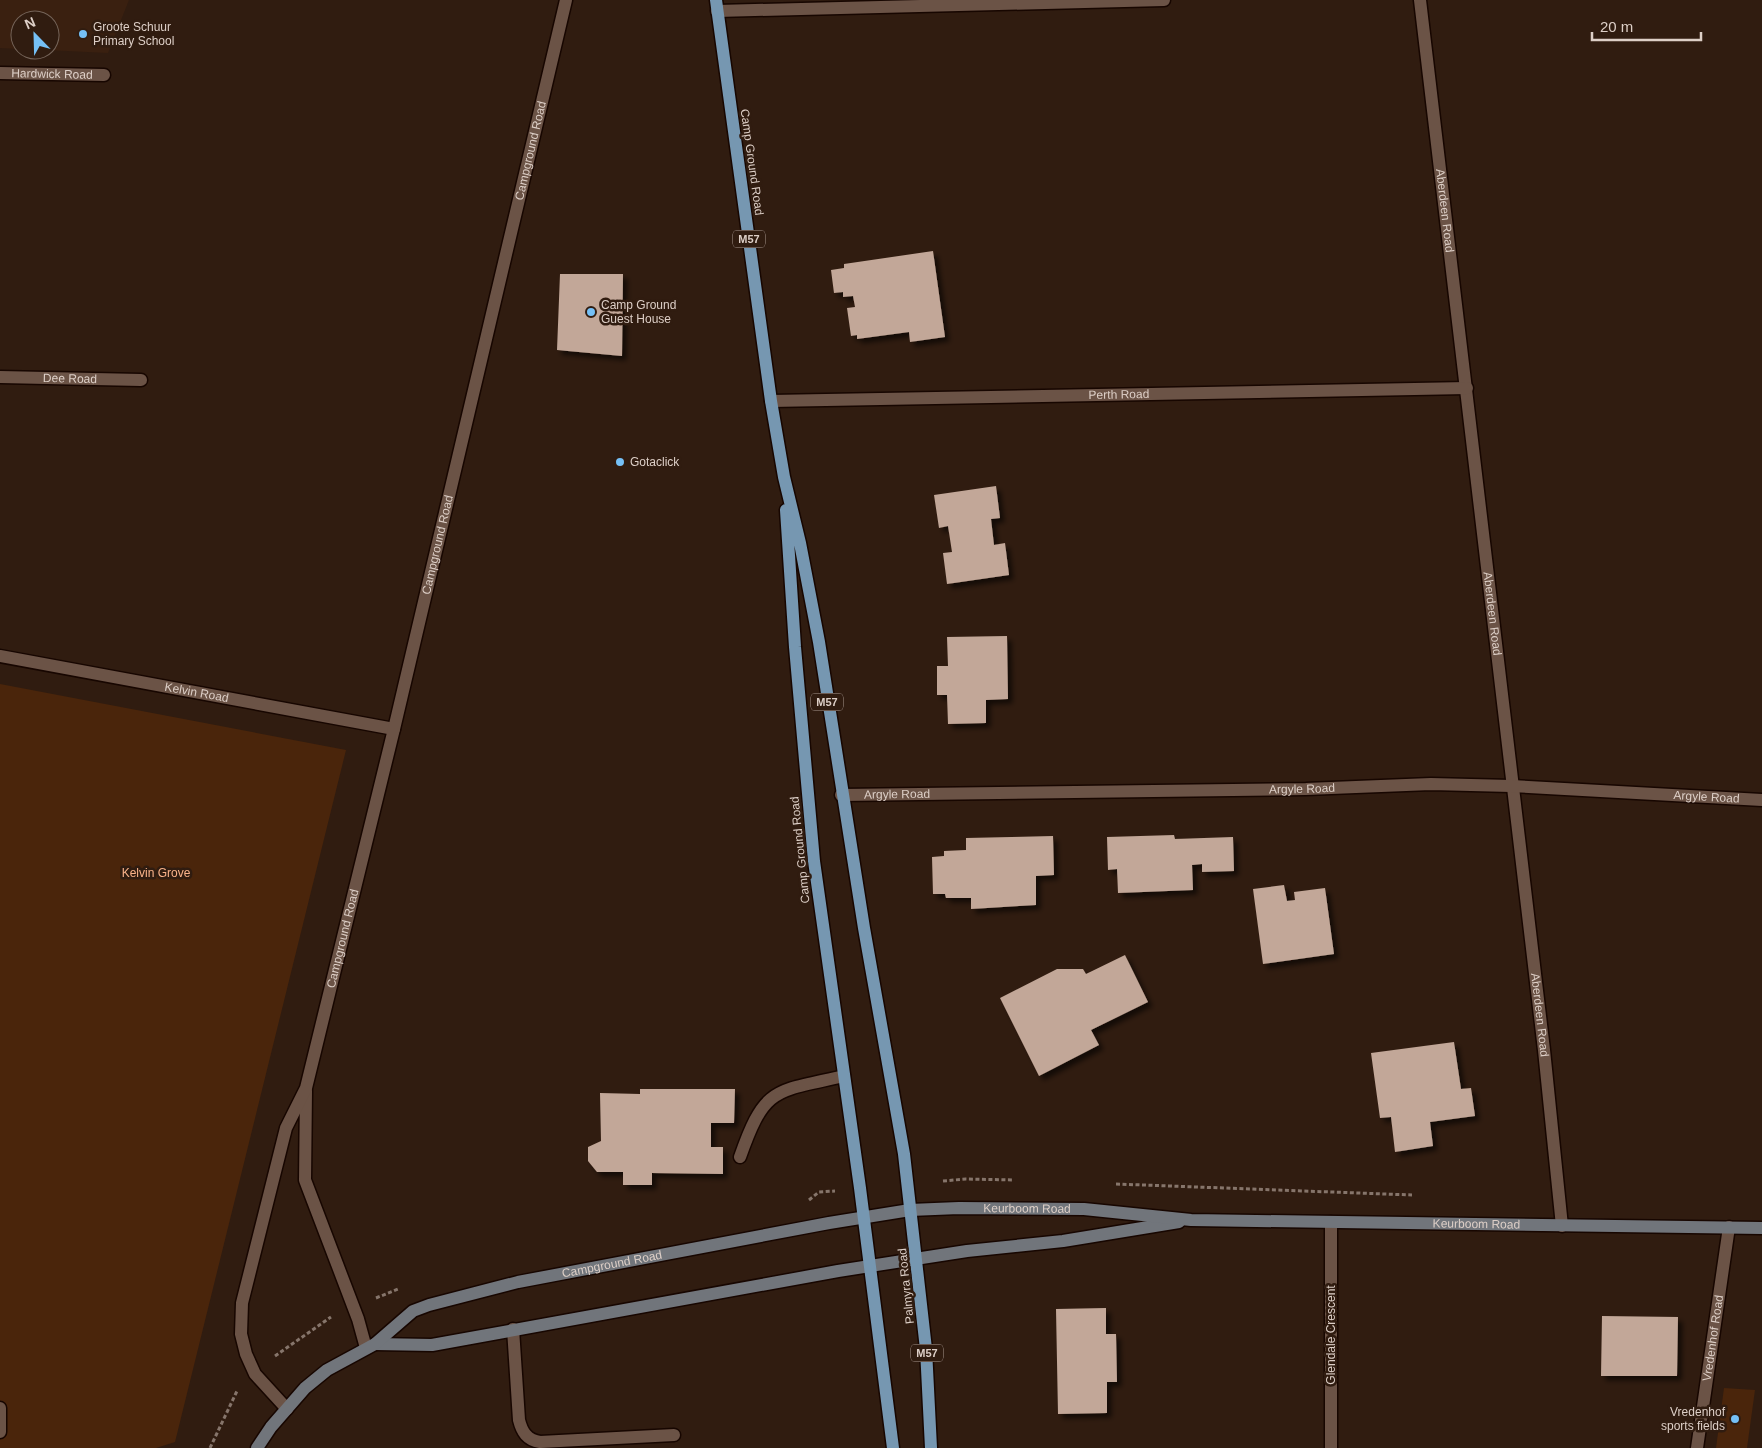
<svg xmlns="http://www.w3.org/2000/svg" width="1762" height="1448" font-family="Arial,sans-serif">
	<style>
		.built { fill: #3a2010 }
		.green { fill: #4a250b }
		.building { fill: #c2a798; filter: url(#shadow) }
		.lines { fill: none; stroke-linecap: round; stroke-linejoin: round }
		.lane-casing { stroke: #170600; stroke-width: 15 }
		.street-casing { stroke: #170600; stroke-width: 15 }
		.secondary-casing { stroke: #170600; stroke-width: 15 }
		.primary-casing { stroke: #170600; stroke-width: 15 }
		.path { stroke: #86756b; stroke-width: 3; stroke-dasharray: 4 2.5; stroke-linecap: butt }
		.lane { stroke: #6b5346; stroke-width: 12 }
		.street { stroke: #6b5346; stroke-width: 12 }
		.secondary { stroke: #71757b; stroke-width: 12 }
		.primary { stroke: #7697b1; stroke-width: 12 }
		.poi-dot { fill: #75c0f6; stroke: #301c10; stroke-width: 2 }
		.labels { text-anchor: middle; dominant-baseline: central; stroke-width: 5; stroke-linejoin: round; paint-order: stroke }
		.shield { fill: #301c10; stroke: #a99990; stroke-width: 1 }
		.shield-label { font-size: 11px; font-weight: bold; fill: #ddcfc7 }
		.poi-label { font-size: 12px; fill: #ddcfc7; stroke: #301c10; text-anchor: start }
		.street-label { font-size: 12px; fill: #ddcfc7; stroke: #301c10 }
		.park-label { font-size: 12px; fill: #f9b289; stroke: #301c10 }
	</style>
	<defs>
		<filter id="shadow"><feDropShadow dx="4.5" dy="4.5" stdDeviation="2.5" flood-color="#0009"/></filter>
	</defs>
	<rect width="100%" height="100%" fill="#301c10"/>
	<path class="built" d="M 0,0 L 129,0 L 108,53 L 46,50 L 50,50 L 50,20 L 20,20 L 20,49 L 0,48 Z"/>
	<path class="green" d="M 0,684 L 346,750 L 175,1442 L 156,1448 L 0,1448 Z
		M 1724,1388 L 1755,1390 L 1747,1448 L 1716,1448 Z"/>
	<path class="building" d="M 933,251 L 945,337 L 910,342 L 909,332 L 857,339 L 857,335 L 851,336 L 847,308 L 855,307 L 853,296 L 843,297 L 843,292 L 834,293 L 831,270 L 844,268 L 844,264 Z
		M 560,274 L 623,274 L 622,356 L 557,350 Z
		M 996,486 L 1000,518 L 991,519 L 994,545 L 1005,543 L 1009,575 L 947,584 L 943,553 L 952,552 L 948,526 L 939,528 L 934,495 Z
		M 1007,636 L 1008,699 L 986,700 L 986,723 L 948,724 L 947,695 L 937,695 L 937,666 L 948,666 L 947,637 Z
		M 1174,835 L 1175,839 L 1233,837 L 1234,871 L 1202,872 L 1202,864 L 1192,865 L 1193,890 L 1118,893 L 1117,869 L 1108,870 L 1107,837 Z
		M 1053,836 L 1054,875 L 1036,876 L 1036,905 L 971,909 L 971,898 L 946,898 L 945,894 L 933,894 L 932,857 L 944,856 L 944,851 L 966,850 L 966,838 Z
		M 1284,885 L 1287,901 L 1295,900 L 1294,892 L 1325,888 L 1334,954 L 1263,964 L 1253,889 Z
		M 1125,955 L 1148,1002 L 1091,1030 L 1099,1045 L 1039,1076 L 1000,998 L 1057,969 L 1083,969 L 1086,974 Z
		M 1454,1042 L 1461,1089 L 1471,1088 L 1475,1116 L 1430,1122 L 1433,1146 L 1395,1152 L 1391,1117 L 1380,1118 L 1371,1053 Z
		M 640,1089 L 735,1089 L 734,1123 L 711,1123 L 711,1147 L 723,1147 L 723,1174 L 652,1173 L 652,1185 L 623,1185 L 623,1172 L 597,1172 L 588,1161 L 588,1147 L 601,1141 L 600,1093 L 640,1094 Z
		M 1106,1308 L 1106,1334 L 1116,1334 L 1117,1382 L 1107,1382 L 1107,1413 L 1058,1414 L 1056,1309 Z
		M 1602,1316 L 1678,1317 L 1677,1376 L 1601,1376 Z"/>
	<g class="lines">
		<defs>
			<path id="lane" d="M 740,1157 C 765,1086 774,1092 844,1076
				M 513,1329 L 519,1420 C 522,1432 527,1440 540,1442 L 674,1435
				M 0,1408 L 0,1432"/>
			<g id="street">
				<path id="s1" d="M 1420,0 L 1544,1050 L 1562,1226"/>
				<path d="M 717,11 L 1164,0"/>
				<path id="s2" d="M 0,73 L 104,75"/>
				<path id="s3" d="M 0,377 L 141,380"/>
				<path id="s4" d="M 771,401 L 1467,388"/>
				<path id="s5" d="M 0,656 L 394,729"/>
				<path id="s6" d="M 841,795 L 1306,789 L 1431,784 L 1511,786 L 1762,800"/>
				<path d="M 306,1091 L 305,1180 L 358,1319 L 366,1348"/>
				<path d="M 1331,1222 L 1331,1448"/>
				<path id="s7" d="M 287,1409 L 255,1374 L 246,1354 L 241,1334 L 242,1303 L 286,1128 L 306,1088 L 394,729 L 566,0"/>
				<path id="s8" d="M 1697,1448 L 1729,1227"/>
			</g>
			<g id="secondary">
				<path d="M 375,1344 L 432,1345 L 838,1271 L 967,1251 L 1063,1241 L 1179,1222"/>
				<path id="s9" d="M 257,1448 L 271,1427 L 305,1388 L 327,1370 L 375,1344 L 413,1311 L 429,1305 L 518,1282 L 829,1223 L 910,1210 L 959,1208 L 1084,1209 L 1191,1220 L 1762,1228"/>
			</g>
			<path id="primary" d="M 716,0 L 771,401 L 784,477 L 800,543 L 819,642 L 864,928 L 904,1154 L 926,1349 L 931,1448
				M 786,510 L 795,647 L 814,861 L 860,1188 L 893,1448"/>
		</defs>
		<use href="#lane" class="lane-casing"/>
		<use href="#street" class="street-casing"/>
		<use href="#secondary" class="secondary-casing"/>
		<use href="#primary" class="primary-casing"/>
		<path class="path" d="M 943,1181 L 966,1179 L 1014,1180
			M 1116,1184 L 1412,1195
			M 809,1200 L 819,1192 L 835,1191
			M 376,1298 L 398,1289
			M 275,1356 L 331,1317
			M 210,1448 L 237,1391"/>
		<use href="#lane" class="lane"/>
		<use href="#street" class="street"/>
		<use href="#secondary" class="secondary"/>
		<use href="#primary" class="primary"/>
	</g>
	<g class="poi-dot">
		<circle cx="83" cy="34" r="5"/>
		<circle cx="591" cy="312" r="5"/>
		<circle cx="620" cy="462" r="5"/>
		<circle cx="1735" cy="1419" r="5"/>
	</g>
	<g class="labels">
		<g class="shield">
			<rect x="733" y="230.5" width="32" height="17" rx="4"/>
			<rect x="811" y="693.5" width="32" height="17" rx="4"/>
			<rect x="911" y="1344.5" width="32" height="17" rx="4"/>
		</g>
		<g class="shield-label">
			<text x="749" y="239">M57</text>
			<text x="827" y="702">M57</text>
			<text x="927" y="1353">M57</text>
		</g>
		<g class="poi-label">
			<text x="93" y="27">Groote Schuur<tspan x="93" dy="14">Primary School</tspan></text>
			<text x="601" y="305">Camp Ground<tspan x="601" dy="14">Guest House</tspan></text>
			<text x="630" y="462">Gotaclick</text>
			<text x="1725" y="1412" text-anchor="end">Vredenhof<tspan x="1725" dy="14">sports fields</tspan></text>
		</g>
		<g class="street-label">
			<text stroke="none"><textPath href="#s2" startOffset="52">Hardwick Road</textPath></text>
			<text stroke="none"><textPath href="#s7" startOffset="1310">Campground Road</textPath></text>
			<text transform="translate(752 162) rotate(82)">Camp Ground Road</text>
			<text stroke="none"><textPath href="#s1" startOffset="212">Aberdeen Road</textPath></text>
			<text stroke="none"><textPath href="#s3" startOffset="70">Dee Road</textPath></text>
			<text stroke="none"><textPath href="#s4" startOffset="348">Perth Road</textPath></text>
			<text stroke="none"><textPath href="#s7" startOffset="905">Campground Road</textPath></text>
			<text stroke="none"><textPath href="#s1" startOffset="618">Aberdeen Road</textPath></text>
			<text stroke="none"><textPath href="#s5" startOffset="200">Kelvin Road</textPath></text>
			<text stroke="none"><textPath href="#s6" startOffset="461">Argyle Road</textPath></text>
			<text stroke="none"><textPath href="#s6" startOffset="56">Argyle Road</textPath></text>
			<text stroke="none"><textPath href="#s6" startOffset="866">Argyle Road</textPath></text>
			<text transform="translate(800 850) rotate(-96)">Camp Ground Road</text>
			<text stroke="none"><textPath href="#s7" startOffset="500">Campground Road</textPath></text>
			<text stroke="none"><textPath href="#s1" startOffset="1022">Aberdeen Road</textPath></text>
			<text stroke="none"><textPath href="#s9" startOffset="835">Keurboom Road</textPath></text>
			<text stroke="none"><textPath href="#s9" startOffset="1285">Keurboom Road</textPath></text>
			<text stroke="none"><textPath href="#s9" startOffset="415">Campground Road</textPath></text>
			<text transform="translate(906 1286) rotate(-96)">Palmyra Road</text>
			<text transform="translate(1331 1335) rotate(-90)">Glendale Crescent</text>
			<text stroke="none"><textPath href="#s8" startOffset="111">Vredenhof Road</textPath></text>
		</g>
		<g class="park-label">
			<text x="156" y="873">Kelvin Grove</text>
		</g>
	</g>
	<g transform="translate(35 35) rotate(337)"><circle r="24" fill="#301c10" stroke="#756459"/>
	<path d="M0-4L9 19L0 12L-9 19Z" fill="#75c0f6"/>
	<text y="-8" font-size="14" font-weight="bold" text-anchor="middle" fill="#ddcfc7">N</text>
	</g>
	<path d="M1592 32v8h109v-8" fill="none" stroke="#ddcfc7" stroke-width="2.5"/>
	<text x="1600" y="32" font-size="15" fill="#ddcfc7" stroke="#301c10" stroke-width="4" paint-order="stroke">20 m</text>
</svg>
